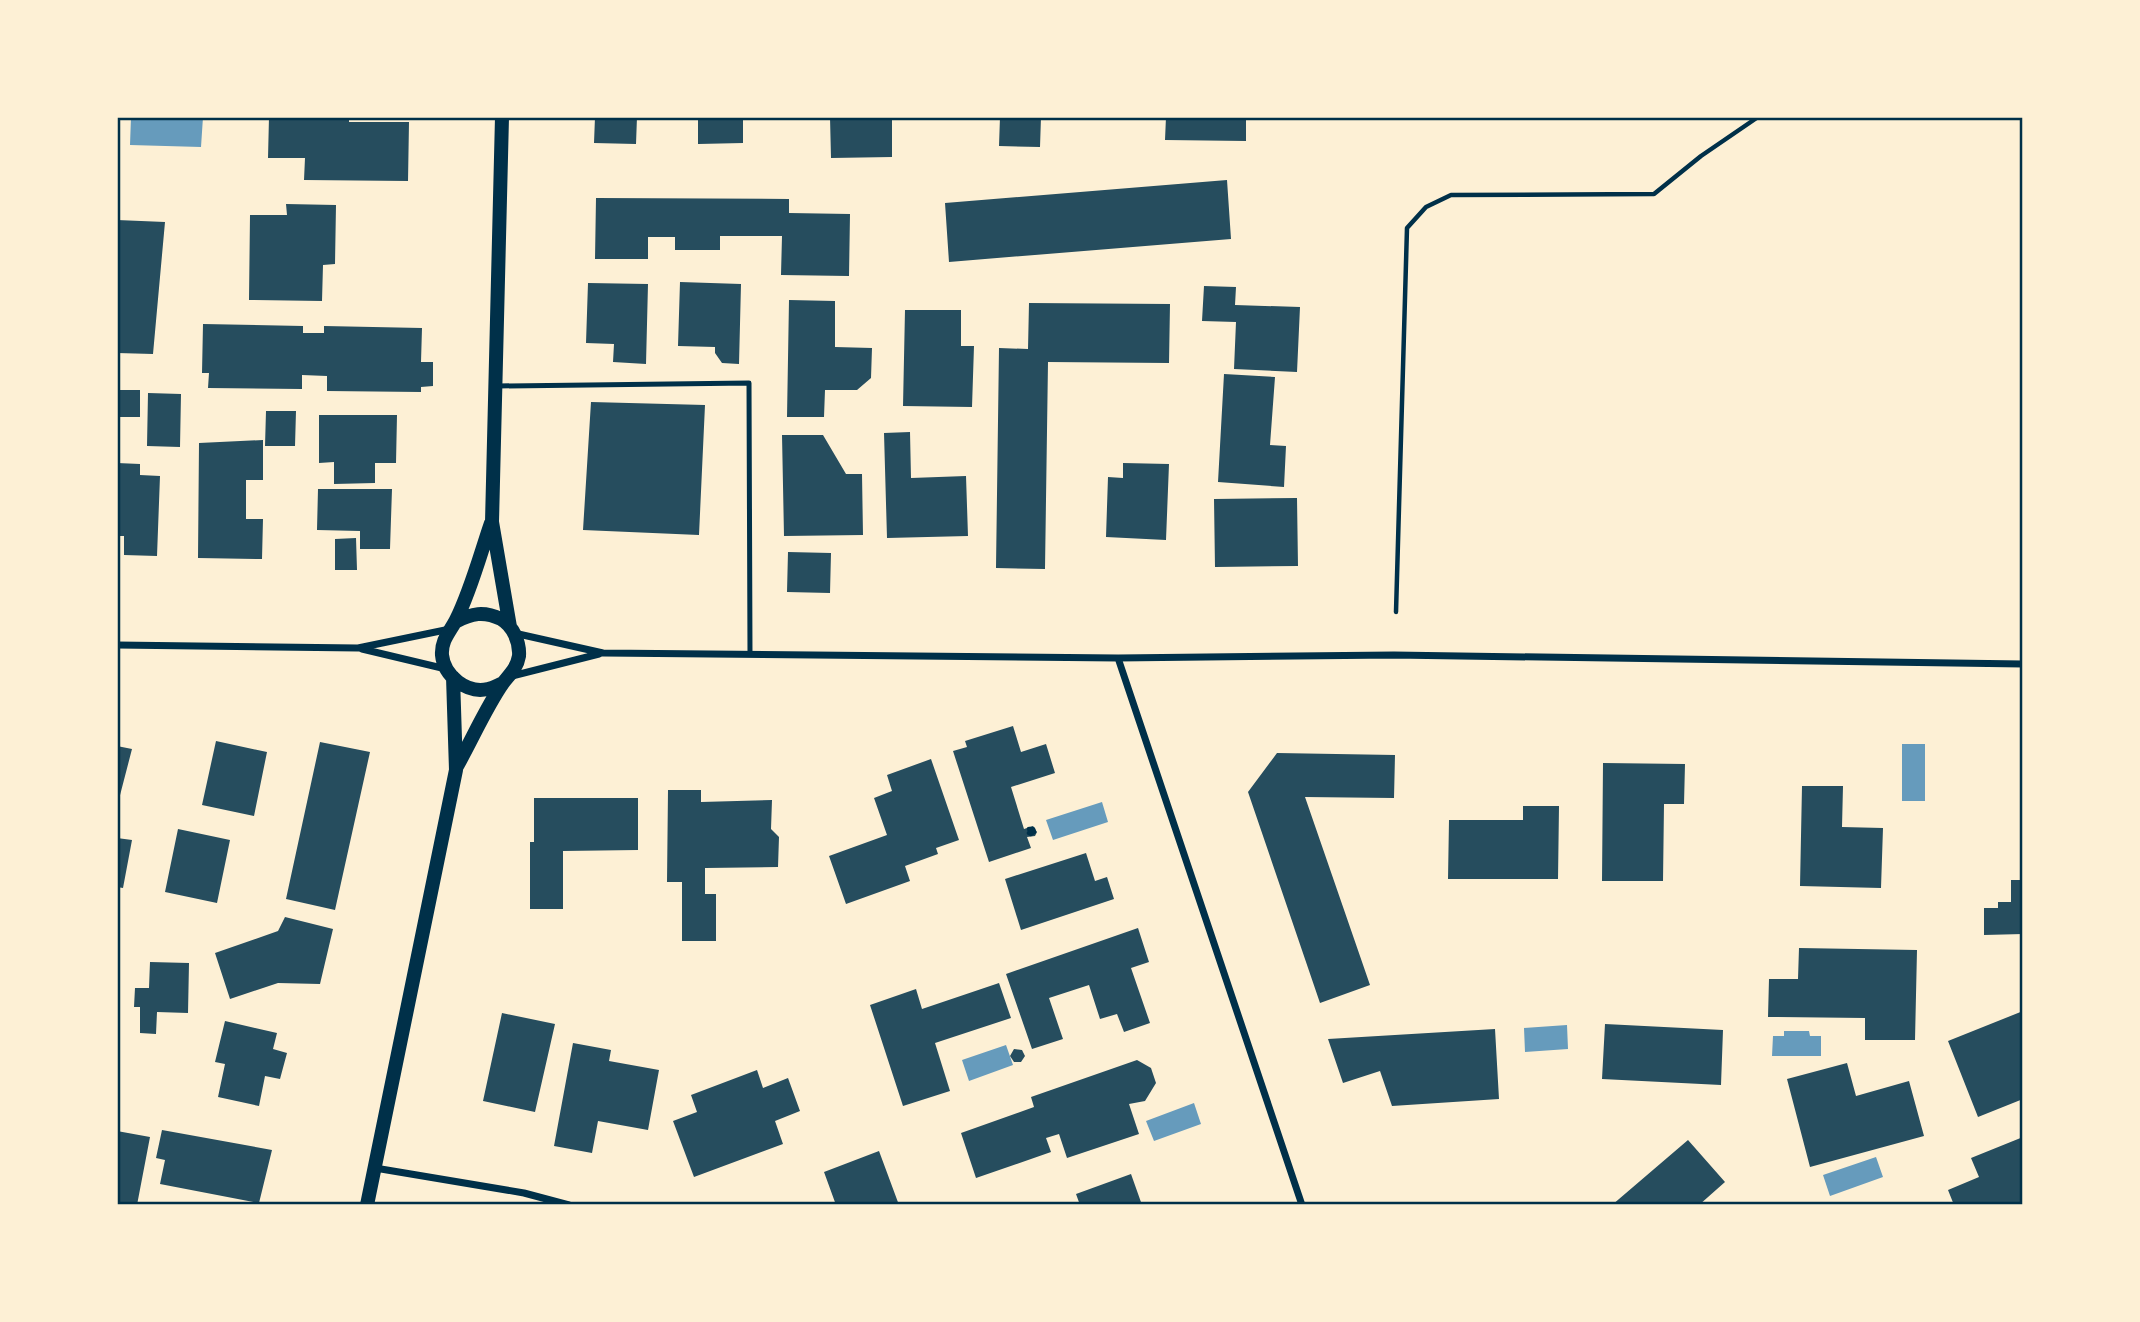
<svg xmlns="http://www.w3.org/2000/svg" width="2140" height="1322" font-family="Mulish,sans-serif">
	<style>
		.water { fill: #669bbc }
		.building { fill: #264d5e }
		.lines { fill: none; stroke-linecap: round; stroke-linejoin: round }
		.path { stroke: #003049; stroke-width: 4.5 }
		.service { stroke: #003049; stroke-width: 5 }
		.minor { stroke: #003049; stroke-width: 7 }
		.secondary { stroke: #003049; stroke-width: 14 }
		.neatline { fill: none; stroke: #003049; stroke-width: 2.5 }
	</style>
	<rect width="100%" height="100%" fill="#fdf0d5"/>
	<path class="water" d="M 131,117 L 203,117 L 201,147 L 130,145 Z
		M 1902,744 L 1925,744 L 1925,801 L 1902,801 Z
		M 1102,802 L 1108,822 L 1053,840 L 1046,820 Z
		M 1567,1025 L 1568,1049 L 1525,1052 L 1524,1028 Z
		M 1784,1031 L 1809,1031 L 1810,1036 L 1821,1036 L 1821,1056 L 1772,1056 L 1773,1036 L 1784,1036 Z
		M 1006,1045 L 1013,1065 L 969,1081 L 962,1060 Z
		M 1194,1103 L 1201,1124 L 1154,1141 L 1146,1121 Z
		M 1876,1157 L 1883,1177 L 1830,1196 L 1823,1175 Z"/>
	<path class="building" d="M 269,117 L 349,117 L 349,122 L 409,122 L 408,181 L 304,180 L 305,158 L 268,158 Z
		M 595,117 L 637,117 L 636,144 L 594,143 Z
		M 698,117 L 743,117 L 743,143 L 698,144 Z
		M 830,117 L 892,117 L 892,157 L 831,158 Z
		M 1000,117 L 1041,117 L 1040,147 L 999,146 Z
		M 1166,117 L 1246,117 L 1246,141 L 1165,140 Z
		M 1227,180 L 1231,239 L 949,262 L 945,203 Z
		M 596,198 L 789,199 L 789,213 L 850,214 L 849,276 L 781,275 L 782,236 L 720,236 L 720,250 L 675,250 L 675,237 L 648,237 L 648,259 L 595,259 Z
		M 286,204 L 336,205 L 335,264 L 323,265 L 322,301 L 249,300 L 250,215 L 287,215 Z
		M 117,220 L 165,222 L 153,354 L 117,353 Z
		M 680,282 L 741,284 L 739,364 L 722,363 L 715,353 L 715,347 L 678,346 Z
		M 588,283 L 648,284 L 646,364 L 613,362 L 614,344 L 586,343 Z
		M 1204,286 L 1236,287 L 1235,305 L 1300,307 L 1297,372 L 1234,369 L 1236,322 L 1202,321 Z
		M 789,300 L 835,301 L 835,347 L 872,348 L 871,378 L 857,390 L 825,390 L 824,417 L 787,417 Z
		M 1029,303 L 1170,304 L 1169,363 L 1048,362 L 1045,569 L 996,568 L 999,348 L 1028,349 Z
		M 905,310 L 961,310 L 961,346 L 974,346 L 972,407 L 903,406 Z
		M 203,324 L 303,326 L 303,333 L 324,333 L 324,326 L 422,328 L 421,362 L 433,362 L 433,386 L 421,387 L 421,392 L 327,391 L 327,376 L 302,375 L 302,389 L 208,388 L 209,373 L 202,373 Z
		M 1224,374 L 1275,377 L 1270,445 L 1286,446 L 1284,487 L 1218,482 Z
		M 117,390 L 140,390 L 140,417 L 117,417 Z
		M 148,393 L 181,394 L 180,447 L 147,446 Z
		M 591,402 L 705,405 L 699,535 L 583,530 Z
		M 266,411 L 296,411 L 295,446 L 265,446 Z
		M 319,415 L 397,415 L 396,463 L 375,463 L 375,483 L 334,484 L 334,462 L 319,463 Z
		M 910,432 L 911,478 L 966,476 L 968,536 L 887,538 L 884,433 Z
		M 782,435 L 823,435 L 846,474 L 862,474 L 863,535 L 784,536 Z
		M 263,440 L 263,480 L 246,480 L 246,519 L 263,519 L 262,559 L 198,558 L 199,443 Z
		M 117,463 L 140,464 L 140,475 L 160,476 L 157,556 L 124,555 L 124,536 L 117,536 Z
		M 1123,463 L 1169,464 L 1166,540 L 1106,537 L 1108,477 L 1123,478 Z
		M 318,489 L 392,489 L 390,549 L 360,549 L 360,531 L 317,530 Z
		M 1297,498 L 1298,566 L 1215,567 L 1214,499 Z
		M 356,538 L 357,570 L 335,570 L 335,539 Z
		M 788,552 L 831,553 L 830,593 L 787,592 Z
		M 1013,726 L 1021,752 L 1046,744 L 1055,773 L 1011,787 L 1024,829 L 1033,826 L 1037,832 L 1035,836 L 1027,837 L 1031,848 L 989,862 L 953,751 L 967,747 L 965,741 Z
		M 216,741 L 267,752 L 254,816 L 202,805 Z
		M 320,742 L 370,752 L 335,910 L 286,899 Z
		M 117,746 L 132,749 L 118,803 L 117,803 Z
		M 1277,753 L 1395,755 L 1394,798 L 1305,797 L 1370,985 L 1320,1003 L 1248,792 Z
		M 931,759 L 959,840 L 936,848 L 938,854 L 905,866 L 910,881 L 846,904 L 829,856 L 887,835 L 874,798 L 892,791 L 887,775 Z
		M 1603,763 L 1685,764 L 1684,804 L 1664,804 L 1663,881 L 1602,881 Z
		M 1802,786 L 1843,786 L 1842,827 L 1883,828 L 1881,888 L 1800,886 Z
		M 668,790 L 701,790 L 701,802 L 772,800 L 771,829 L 779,837 L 778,867 L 705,868 L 705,894 L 716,894 L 716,941 L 682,941 L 682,882 L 667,882 Z
		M 534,798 L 638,798 L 638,850 L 563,851 L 563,909 L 530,909 L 530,842 L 534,842 Z
		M 1523,806 L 1559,806 L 1558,879 L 1448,879 L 1449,820 L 1523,820 Z
		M 178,829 L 230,840 L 217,903 L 165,892 Z
		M 117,838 L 132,840 L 123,888 L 117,887 Z
		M 1086,853 L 1095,881 L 1107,877 L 1114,899 L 1021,930 L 1005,879 Z
		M 2011,880 L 2023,880 L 2023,934 L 1984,935 L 1984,908 L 1998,908 L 1998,902 L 2011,902 Z
		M 285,917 L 333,929 L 320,984 L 278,983 L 230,999 L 215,953 L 278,931 Z
		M 1138,928 L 1149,962 L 1131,968 L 1150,1023 L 1124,1032 L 1117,1014 L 1100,1019 L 1089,985 L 1049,998 L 1063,1039 L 1032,1049 L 1006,974 Z
		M 1799,948 L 1917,950 L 1915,1040 L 1865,1040 L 1865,1018 L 1768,1017 L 1769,979 L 1798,979 Z
		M 150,962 L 189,963 L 188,1013 L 157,1012 L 156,1034 L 140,1033 L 140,1007 L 134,1007 L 135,988 L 149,988 Z
		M 999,983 L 1011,1018 L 935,1043 L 950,1091 L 903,1106 L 870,1005 L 916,989 L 922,1009 Z
		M 2023,1011 L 2023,1099 L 1978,1117 L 1948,1041 Z
		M 502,1013 L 555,1024 L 535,1112 L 483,1101 Z
		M 225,1021 L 277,1033 L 273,1049 L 287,1053 L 280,1079 L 265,1076 L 259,1106 L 218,1097 L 225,1064 L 215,1062 Z
		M 1605,1024 L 1723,1030 L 1721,1085 L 1602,1079 Z
		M 1495,1029 L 1499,1099 L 1392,1106 L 1380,1071 L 1343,1083 L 1328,1039 Z
		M 573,1043 L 611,1050 L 609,1061 L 659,1070 L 648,1130 L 598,1121 L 592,1153 L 554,1146 Z
		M 1014,1049 L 1022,1050 L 1025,1056 L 1021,1062 L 1014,1062 L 1010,1056 Z
		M 1137,1060 L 1151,1068 L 1156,1083 L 1145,1101 L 1129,1104 L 1139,1134 L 1067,1158 L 1059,1134 L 1046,1138 L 1051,1152 L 976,1178 L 961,1133 L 1034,1107 L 1031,1097 Z
		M 1847,1063 L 1856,1096 L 1909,1081 L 1924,1136 L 1810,1167 L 1787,1079 Z
		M 757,1070 L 763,1088 L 788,1078 L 800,1111 L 775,1121 L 783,1144 L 694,1177 L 673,1121 L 697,1112 L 691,1095 Z
		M 162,1130 L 272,1150 L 259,1203 L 160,1184 L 165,1160 L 156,1158 Z
		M 117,1131 L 150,1137 L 137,1205 L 117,1205 Z
		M 2023,1137 L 2023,1203 L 1954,1205 L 1948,1190 L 1979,1177 L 1971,1158 Z
		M 1688,1140 L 1725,1182 L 1699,1205 L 1612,1205 Z
		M 879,1151 L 899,1205 L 836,1205 L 824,1172 Z
		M 1131,1174 L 1142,1205 L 1080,1205 L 1076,1194 Z"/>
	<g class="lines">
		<path class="path" d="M 1396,612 L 1407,228 L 1426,207 L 1451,195 L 1654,194 L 1701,156 L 1758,117
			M 1029,829 L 1033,829 L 1034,832 L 1031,834 L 1029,833"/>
		<path class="service" d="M 498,386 L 749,383 L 750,654"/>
		<path class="minor" d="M 514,633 L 603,653 L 1118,658 L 1394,655 L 2023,664
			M 117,645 L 358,648 L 450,629
			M 362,649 L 446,669
			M 1118,658 L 1302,1205
			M 512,676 L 599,654
			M 375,1168 L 524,1193 L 569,1205"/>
		<path class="secondary" d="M 502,117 L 492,522 L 510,627
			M 491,523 C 480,555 471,590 456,620 C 450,632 441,640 442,655 C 444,676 467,694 488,689 C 493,688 498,685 503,683
			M 455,622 C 472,613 484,611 501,619 C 513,626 520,642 519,656 C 517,668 510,674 503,683 C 486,707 471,742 456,768
			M 367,1205 L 456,770 L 453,677"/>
	</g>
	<rect width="2140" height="1322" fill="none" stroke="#fdf0d5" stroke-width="238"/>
	<rect x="119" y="119" width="1902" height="1084" class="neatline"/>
</svg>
